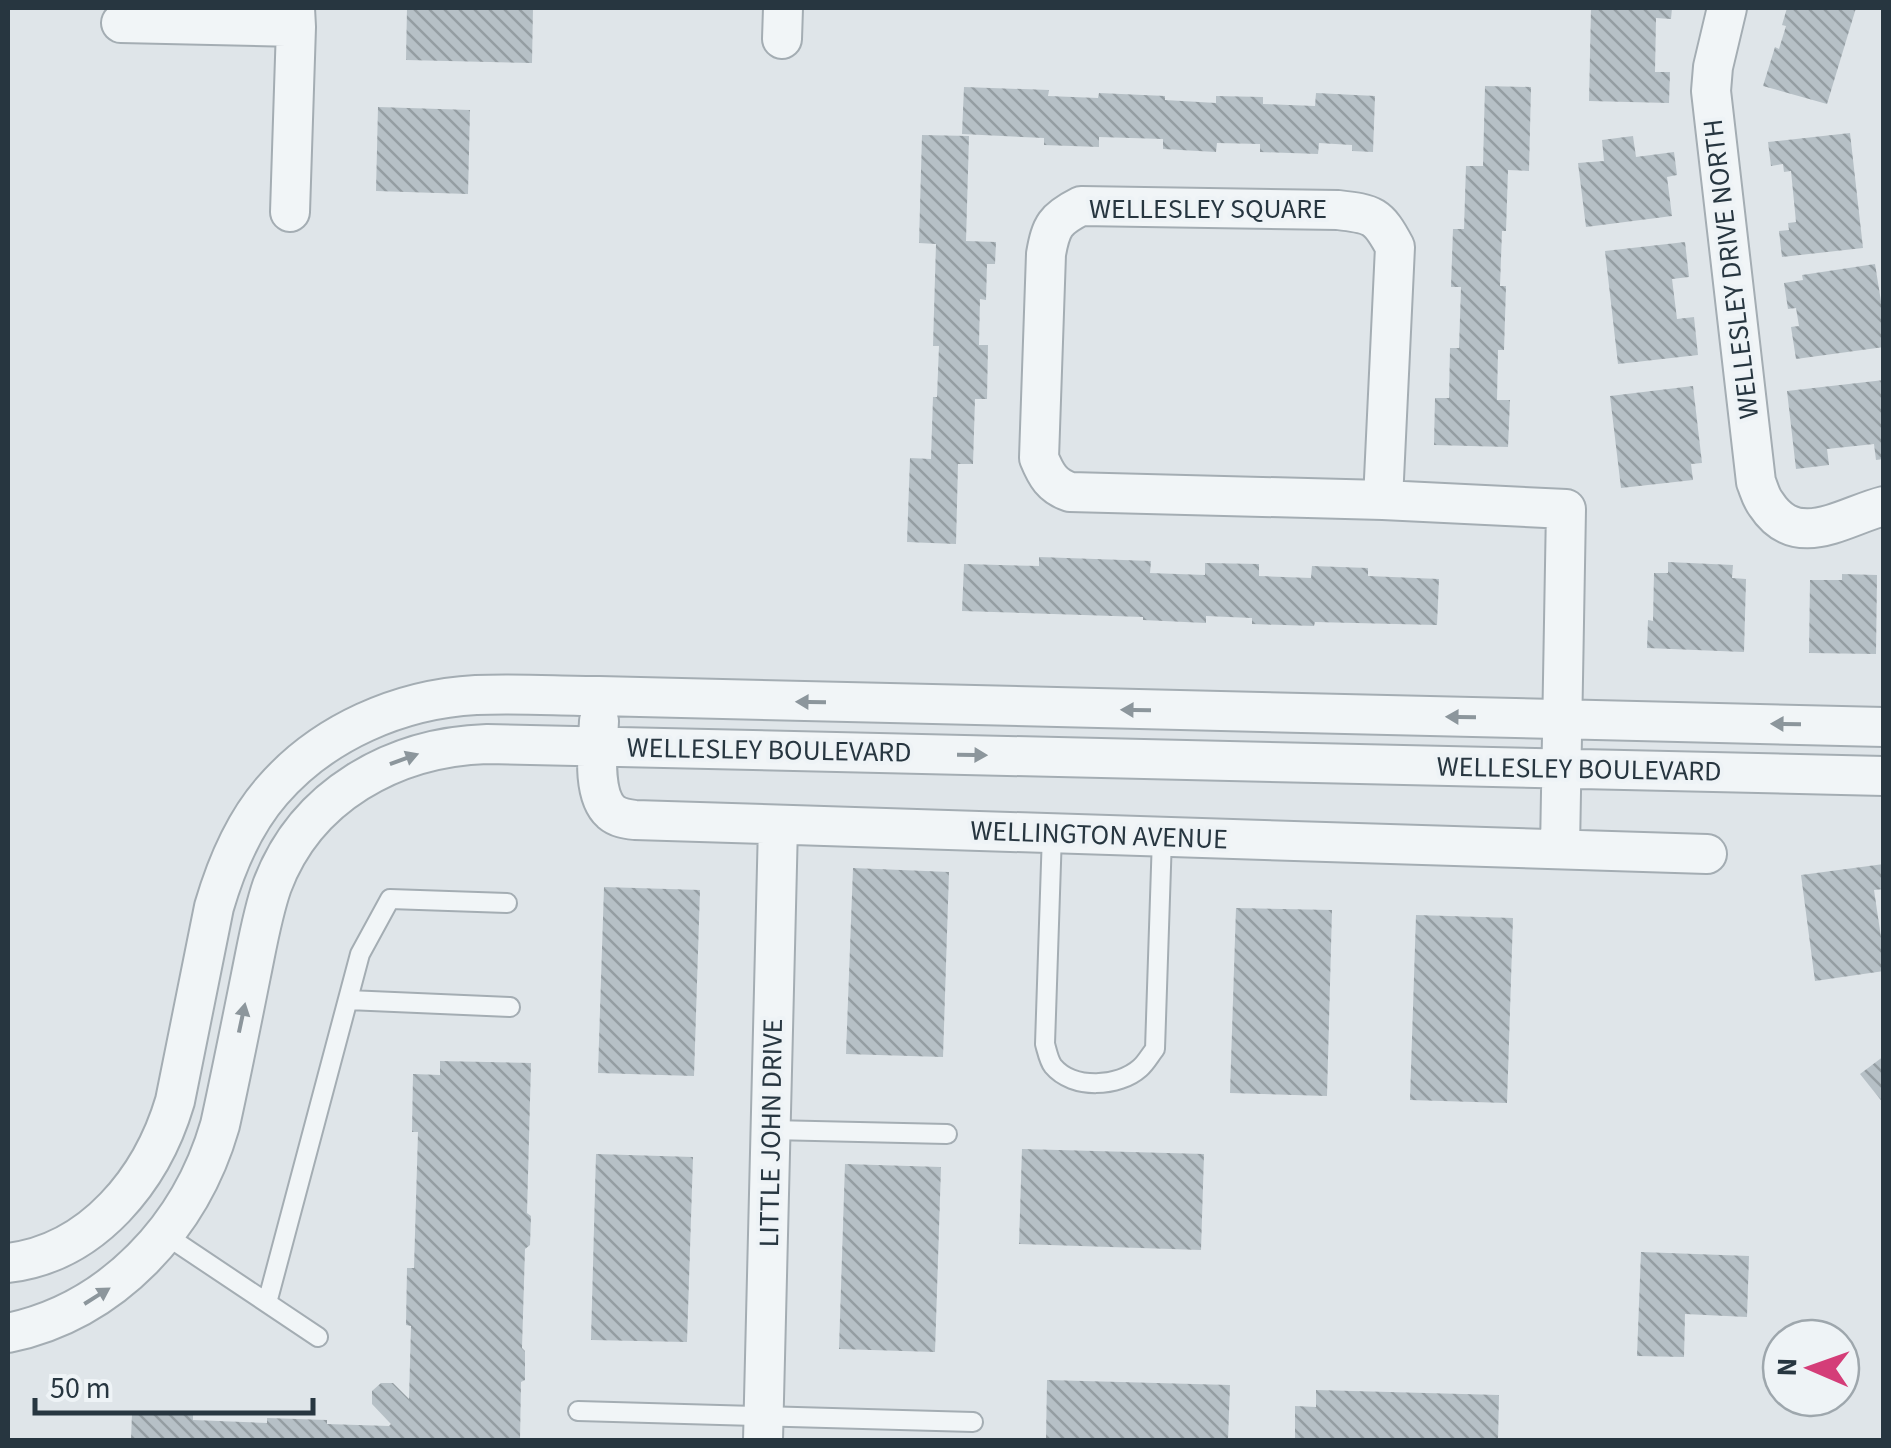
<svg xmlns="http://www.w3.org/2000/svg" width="1891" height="1448" font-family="'Source Sans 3',sans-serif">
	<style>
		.building { fill: url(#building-back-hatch) }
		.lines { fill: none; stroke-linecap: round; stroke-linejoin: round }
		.service-casing { stroke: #a4adb3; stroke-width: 22 }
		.minor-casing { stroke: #a4adb3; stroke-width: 42 }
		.service { stroke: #f1f5f7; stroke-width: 18 }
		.minor { stroke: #f1f5f7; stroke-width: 38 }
		.oneway { fill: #8c969c }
		.labels { text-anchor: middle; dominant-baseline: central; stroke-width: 8; stroke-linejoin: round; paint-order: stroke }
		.street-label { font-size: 28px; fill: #273640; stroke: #eef3f6 }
	</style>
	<defs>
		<pattern id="building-back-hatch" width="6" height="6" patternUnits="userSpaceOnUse" patternTransform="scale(2.5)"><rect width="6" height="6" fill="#b6c0c6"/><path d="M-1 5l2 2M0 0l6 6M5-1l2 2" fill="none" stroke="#949da2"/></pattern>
	</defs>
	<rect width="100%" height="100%" fill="#dfe5e9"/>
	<path class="building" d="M 407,8 L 533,8 L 532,63 L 406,60 Z
		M 1591,8 L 1672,8 L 1671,19 L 1656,18 L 1655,72 L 1670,72 L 1669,103 L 1589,101 Z
		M 1787,8 L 1856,8 L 1827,104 L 1763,86 L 1775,47 L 1779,49 L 1786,26 L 1782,25 Z
		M 1485,86 L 1531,87 L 1529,171 L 1508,170 L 1506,231 L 1502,231 L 1500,286 L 1506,286 L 1504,350 L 1498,350 L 1497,400 L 1510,400 L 1508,447 L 1434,445 L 1435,398 L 1449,398 L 1450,348 L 1459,348 L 1461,287 L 1451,287 L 1453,229 L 1464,229 L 1466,166 L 1483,166 Z
		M 964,87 L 1049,90 L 1048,96 L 1098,98 L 1099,93 L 1165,96 L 1165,100 L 1216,103 L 1216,96 L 1263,97 L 1263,104 L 1315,106 L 1316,93 L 1375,96 L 1373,152 L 1352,151 L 1352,145 L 1319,143 L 1318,154 L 1260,152 L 1260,144 L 1217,143 L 1216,152 L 1163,149 L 1163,139 L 1099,137 L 1099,147 L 1044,145 L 1044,138 L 962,134 Z
		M 378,107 L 470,110 L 468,194 L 376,191 Z
		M 1850,133 L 1863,248 L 1782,257 L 1779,231 L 1789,230 L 1788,223 L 1796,222 L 1791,171 L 1784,172 L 1783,164 L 1771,166 L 1768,142 Z
		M 922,135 L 969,136 L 966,241 L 996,242 L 995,264 L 987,264 L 986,300 L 980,299 L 979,345 L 988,345 L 987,399 L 975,399 L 973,464 L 958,464 L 956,544 L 907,542 L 910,458 L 931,459 L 933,397 L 937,397 L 939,346 L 933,346 L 936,244 L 919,243 Z
		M 1633,136 L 1636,157 L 1674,152 L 1677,175 L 1667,177 L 1672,216 L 1586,227 L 1578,163 L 1604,161 L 1602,140 Z
		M 1685,242 L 1689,277 L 1672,279 L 1677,319 L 1694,317 L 1698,355 L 1618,364 L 1605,251 Z
		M 1875,264 L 1884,320 L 1884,347 L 1796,359 L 1791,327 L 1799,326 L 1796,308 L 1788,309 L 1784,283 L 1803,280 L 1802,275 Z
		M 1884,380 L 1884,459 L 1876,460 L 1874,444 L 1827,449 L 1829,465 L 1796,469 L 1787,391 Z
		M 1693,386 L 1702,463 L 1691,464 L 1693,480 L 1621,488 L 1610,396 Z
		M 1039,557 L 1151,561 L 1150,573 L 1205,575 L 1205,563 L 1259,564 L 1259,576 L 1311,578 L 1312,566 L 1368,568 L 1368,576 L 1439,579 L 1437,625 L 1315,622 L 1314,626 L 1252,624 L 1252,618 L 1206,616 L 1206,623 L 1143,620 L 1143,617 L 962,611 L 964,564 L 1039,566 Z
		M 1668,562 L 1733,565 L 1732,578 L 1746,579 L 1744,652 L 1647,648 L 1648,620 L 1653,621 L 1654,573 L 1668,573 Z
		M 1842,574 L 1877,575 L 1876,654 L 1809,653 L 1810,580 L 1842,580 Z
		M 1884,864 L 1884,889 L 1874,890 L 1882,944 L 1884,944 L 1884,971 L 1815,981 L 1801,875 Z
		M 853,868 L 949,872 L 943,1057 L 846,1054 Z
		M 604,887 L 700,890 L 694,1076 L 598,1073 Z
		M 1236,908 L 1332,910 L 1327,1096 L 1230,1093 Z
		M 1416,915 L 1513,918 L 1507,1103 L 1410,1100 Z
		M 1884,1056 L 1884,1104 L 1860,1074 Z
		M 440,1061 L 531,1063 L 527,1213 L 531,1216 L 530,1245 L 525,1249 L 522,1348 L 525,1351 L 525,1380 L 521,1382 L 520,1440 L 131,1440 L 132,1413 L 193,1415 L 193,1420 L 267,1423 L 267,1418 L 327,1420 L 327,1424 L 389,1426 L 391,1424 L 372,1404 L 372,1391 L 381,1383 L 393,1383 L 409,1399 L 411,1326 L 406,1325 L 407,1268 L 414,1268 L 418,1132 L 412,1132 L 413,1074 L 440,1075 Z
		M 1022,1149 L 1204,1154 L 1201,1250 L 1019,1244 Z
		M 596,1154 L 693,1157 L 687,1342 L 591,1340 Z
		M 845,1164 L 941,1167 L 935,1352 L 839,1349 Z
		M 1641,1252 L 1749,1256 L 1747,1317 L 1685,1314 L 1684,1357 L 1637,1356 Z
		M 1047,1380 L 1230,1385 L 1228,1440 L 1046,1440 Z
		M 1316,1390 L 1499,1395 L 1498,1440 L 1295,1440 L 1295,1406 L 1316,1407 Z"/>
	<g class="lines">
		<defs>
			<path id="service" d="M 1052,833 L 1045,1044 C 1047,1051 1049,1061 1053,1066 C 1073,1090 1119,1087 1140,1068 C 1146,1063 1150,1055 1155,1049 L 1162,837
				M 348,1000 L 510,1007
				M 771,1130 L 947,1134
				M 164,1234 L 318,1337
				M 267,1303 L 360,954 L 390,899 L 507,903
				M 578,1411 L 973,1422"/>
			<path id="minor" d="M 1727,8 L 1713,67 L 1711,91 L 1756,482 C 1759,489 1761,498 1766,504 C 1797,552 1844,516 1884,506
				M 121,23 L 296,27
				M 782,39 L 783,8
				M 290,212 L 296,27 L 295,8
				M 1383,500 L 1395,247 C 1378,215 1373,214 1338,210 L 1081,206 C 1055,219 1051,226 1046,254 L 1039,458 C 1046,475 1052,486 1070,492 L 1383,500 L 1566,509 L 1560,849
				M 599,721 C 598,745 591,794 611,812 C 618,818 626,819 635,820 L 1707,854
				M 8,1263 C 93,1253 152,1179 175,1101 L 214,907 C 226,866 244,823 272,791 C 323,732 400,699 476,695 C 517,693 559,696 599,696 L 1884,727
				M 8,1333 C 113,1311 191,1226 220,1125 C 231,1075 241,1025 251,975 C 257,946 262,915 272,886 C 306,795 394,747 487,744 L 1884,776
				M 763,1440 L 778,825"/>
		</defs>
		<use href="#service" class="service-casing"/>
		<use href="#minor" class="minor-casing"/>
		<use href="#service" class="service"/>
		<use href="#minor" class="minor"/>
	</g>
	<defs><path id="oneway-solid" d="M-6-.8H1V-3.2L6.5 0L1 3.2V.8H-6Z" transform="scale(2.5)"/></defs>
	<g class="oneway">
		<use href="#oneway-solid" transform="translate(811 702) rotate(-179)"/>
		<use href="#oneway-solid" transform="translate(1136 710) rotate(-179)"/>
		<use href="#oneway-solid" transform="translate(1461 717) rotate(-179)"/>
		<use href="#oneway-solid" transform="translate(1786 724) rotate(-179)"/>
		<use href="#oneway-solid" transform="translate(972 755) rotate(1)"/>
		<use href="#oneway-solid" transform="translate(404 759) rotate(-20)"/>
		<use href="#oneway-solid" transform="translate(242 1018) rotate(-78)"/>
		<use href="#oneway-solid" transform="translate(97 1296) rotate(-32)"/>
	</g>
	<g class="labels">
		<g class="street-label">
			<text x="1208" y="209">WELLESLEY SQUARE</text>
			<text transform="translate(1731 269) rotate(-97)">WELLESLEY DRIVE NORTH</text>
			<text transform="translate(769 750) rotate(1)">WELLESLEY BOULEVARD</text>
			<text transform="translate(1579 769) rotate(1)">WELLESLEY BOULEVARD</text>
			<text transform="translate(1099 835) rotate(2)">WELLINGTON AVENUE</text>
			<text transform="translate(771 1133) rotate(-89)">LITTLE JOHN DRIVE</text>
		</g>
	</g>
	<rect width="1891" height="1448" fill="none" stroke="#273640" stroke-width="20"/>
	<g transform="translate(1811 1368) rotate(272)"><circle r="48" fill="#eef3f6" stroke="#9ea7ad" stroke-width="2.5"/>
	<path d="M0-8L18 38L0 25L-18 38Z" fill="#d43d78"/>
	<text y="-15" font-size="28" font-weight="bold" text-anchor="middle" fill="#273640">N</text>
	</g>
	<path d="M35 1398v15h278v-15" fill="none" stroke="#273640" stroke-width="5"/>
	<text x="50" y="1398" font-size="30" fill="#273640" stroke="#eef3f6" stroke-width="8" paint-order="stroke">50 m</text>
</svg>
